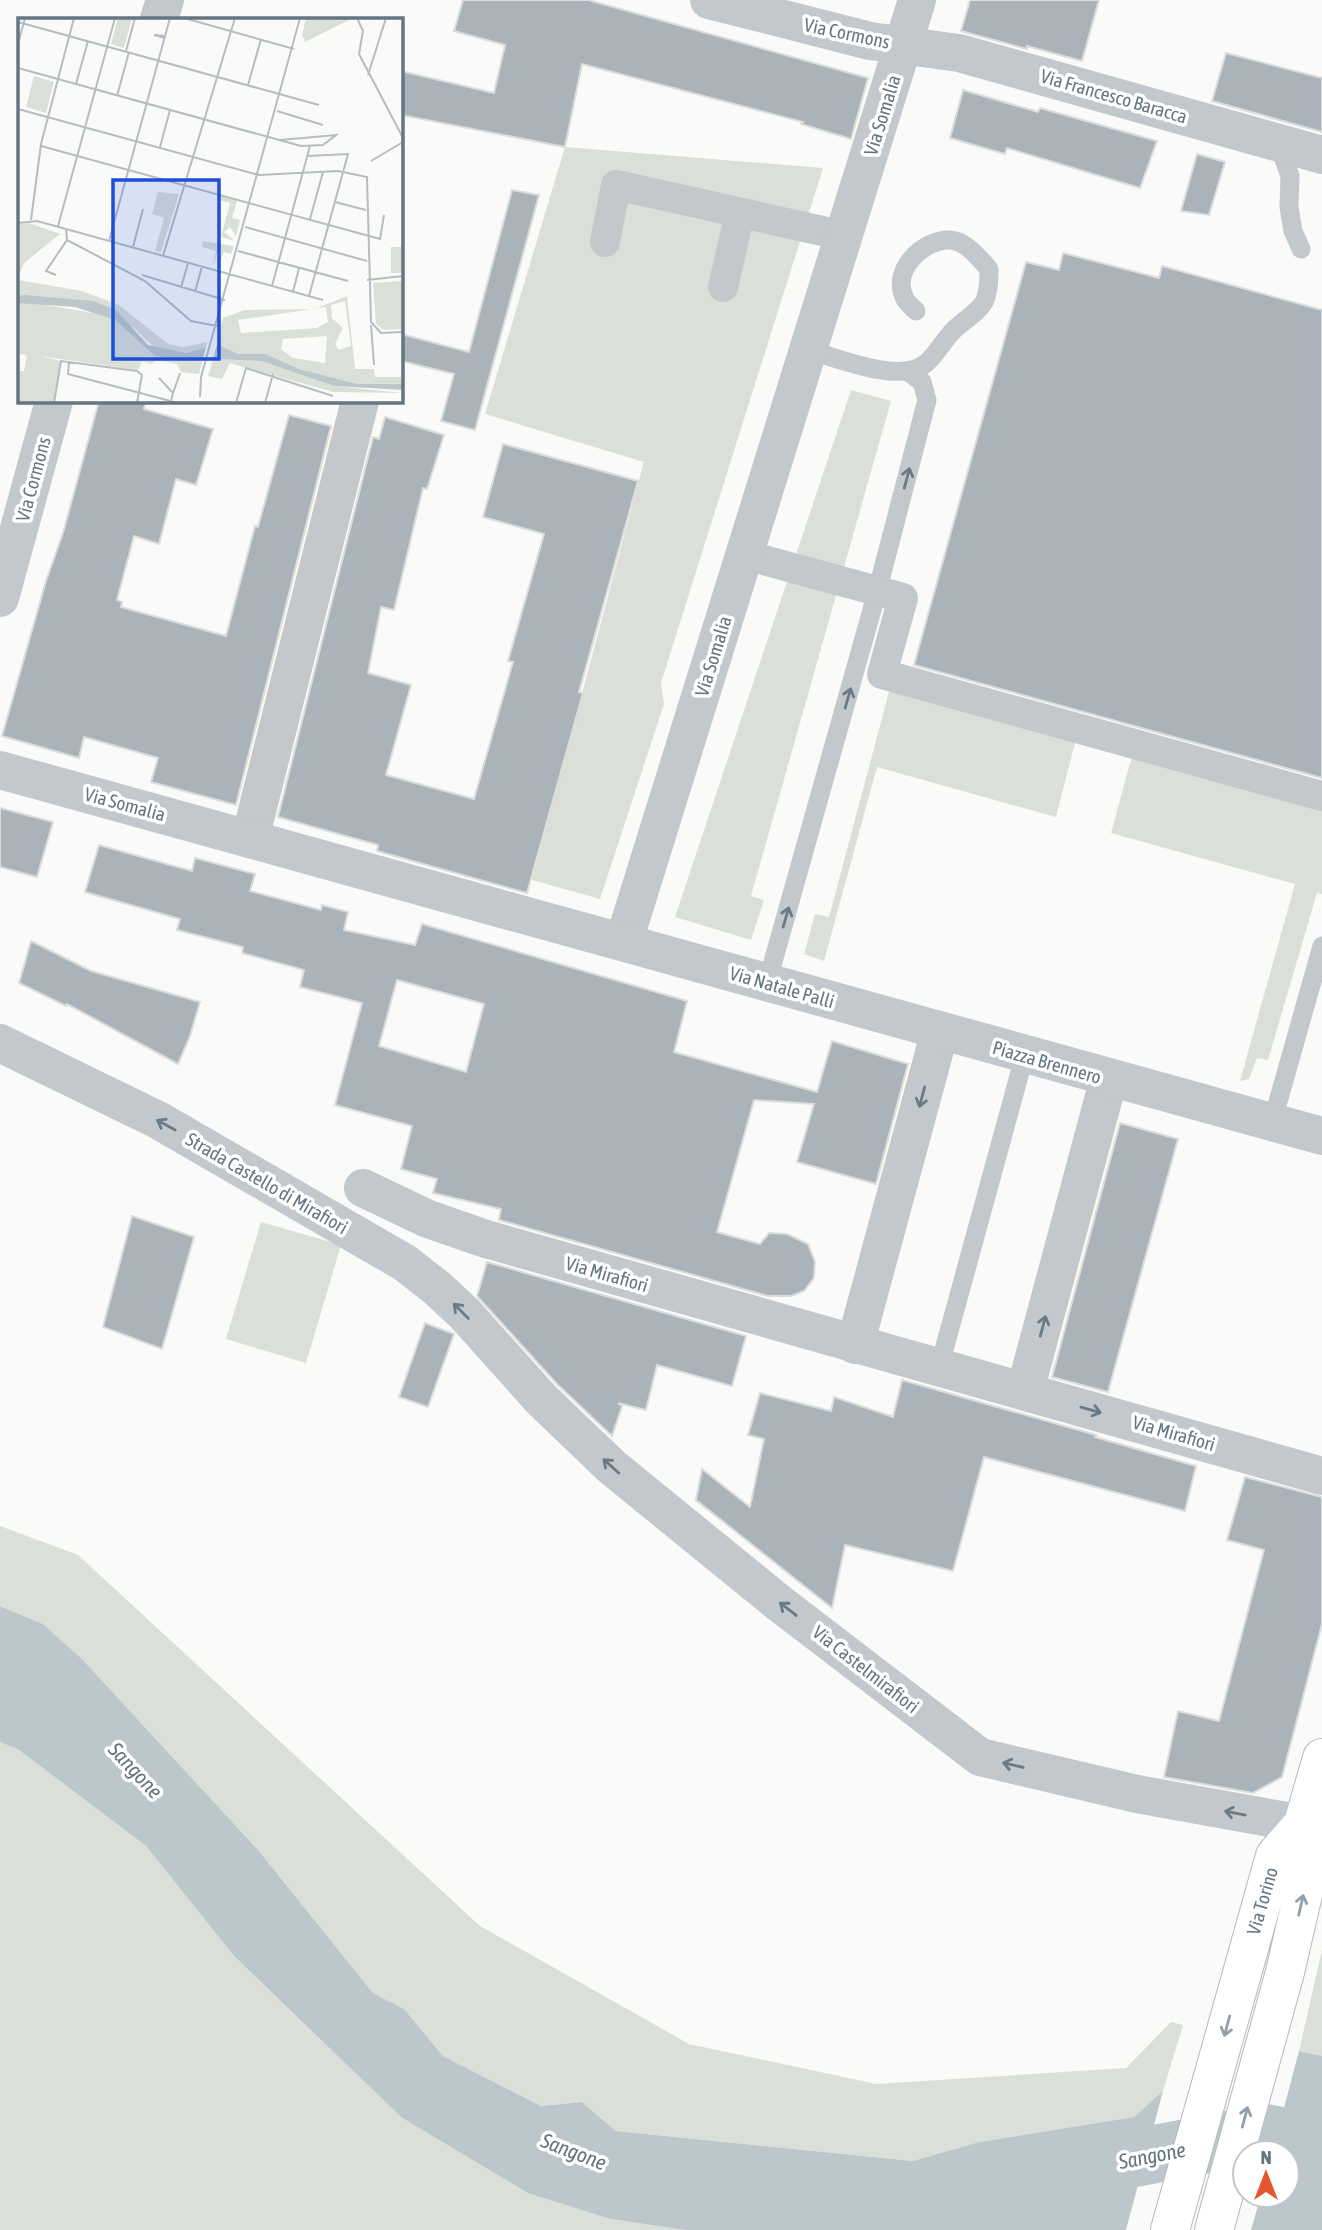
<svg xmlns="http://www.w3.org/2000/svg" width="1322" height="2230" font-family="'Asap Condensed',sans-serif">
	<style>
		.green { fill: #dadfd7 }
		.water { fill: #bbc7cb }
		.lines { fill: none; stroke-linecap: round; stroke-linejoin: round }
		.river { stroke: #bbc7cb; stroke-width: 58 }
		.building { fill: #aab3b9; stroke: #dcdcda; stroke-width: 2; fill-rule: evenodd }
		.secondary-casing { stroke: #b3babf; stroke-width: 40 }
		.service { stroke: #c3c8cc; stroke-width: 19 }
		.pedestrian { stroke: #c3c8cc; stroke-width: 30 }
		.minor { stroke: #c3c8cc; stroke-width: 38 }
		.tertiary { stroke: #c3c8cc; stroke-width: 38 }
		.secondary { stroke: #fff; stroke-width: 38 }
		.oneway { stroke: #6a7a87 }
		.oneway2 { stroke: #939fa8 }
		.labels { text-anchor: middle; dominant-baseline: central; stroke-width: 7; stroke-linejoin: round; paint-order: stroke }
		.street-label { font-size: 19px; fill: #657683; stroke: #fff }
		.water-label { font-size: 21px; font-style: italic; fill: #60757c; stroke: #fff }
		.inset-road { fill: none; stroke: #b5bdc2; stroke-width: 2 }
		.view { fill: #1d4ed8; fill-opacity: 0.15; stroke: #1d4ed8; stroke-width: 3.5 }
		.inset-edge { fill: none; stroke: #657683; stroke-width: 3.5 }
	</style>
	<rect width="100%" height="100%" fill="#fafaf8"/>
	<path class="green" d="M 565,147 L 823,168 L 661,683 L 664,704 L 600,899 L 532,880 L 644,462 L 485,414 Z
		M 851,390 L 891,401 L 751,896 L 764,900 L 751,940 L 675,917 Z
		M 890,688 L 1076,739 L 1056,817 L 877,767 L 824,961 L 804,954 L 815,914 L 829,917 Z
		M 1132,756 L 1322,807 L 1322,894 L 1317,893 L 1268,1060 L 1257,1058 L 1249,1079 L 1240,1081 L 1295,884 L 1111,833 Z
		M 261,1222 L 341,1245 L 306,1363 L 226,1339 Z
		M 0,1526 L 78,1555 L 480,1926 L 689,2044 L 876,2084 L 1126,2068 L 1171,2022 L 1183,2025 L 1163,2091 L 1134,2117 L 979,2142 L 913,2161 L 616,2131 L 582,2102 L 541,2106 L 443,2056 L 404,2009 L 373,1993 L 258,1850 L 82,1659 L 43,1624 L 0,1606 Z
		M 0,1742 L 19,1750 L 146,1846 L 234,1956 L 401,2117 L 611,2219 L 685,2230 L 0,2230 Z
		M 1322,1950 L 1322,2056 L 1299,2051 Z"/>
	<path class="water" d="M 0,1606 L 43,1624 L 82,1659 L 258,1850 L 373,1993 L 404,2009 L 443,2056 L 541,2106 L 582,2102 L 616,2131 L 913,2161 L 979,2142 L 1134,2117 L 1163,2091 L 1126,2230 L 685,2230 L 611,2219 L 528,2193 L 401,2117 L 234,1956 L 146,1846 L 19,1750 L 0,1742 Z
		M 1299,2051 L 1322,2056 L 1322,2230 L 1251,2230 L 1261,2195 L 1287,2195 L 1287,2153 L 1272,2153 Z"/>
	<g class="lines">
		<path class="river" d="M 1067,2171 L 1265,2133 L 1322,2145"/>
	</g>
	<path class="building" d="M 463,0 L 588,0 L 868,78 L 851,139 L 801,124 L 803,122 L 582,64 L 565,147 L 401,115 L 401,71 L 494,93 L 505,45 L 454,31 Z
		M 970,0 L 1099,0 L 1082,61 L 1027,46 L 1027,49 L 961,31 Z
		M 1226,53 L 1322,78 L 1322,132 L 1212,101 Z
		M 963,90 L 1038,112 L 1040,108 L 1157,141 L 1140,188 L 1007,148 L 1005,154 L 950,138 Z
		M 1197,154 L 1225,162 L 1209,215 L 1181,211 Z
		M 512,190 L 539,195 L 475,430 L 441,421 L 454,374 L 401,361 L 401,334 L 469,352 Z
		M 1063,253 L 1159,278 L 1162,266 L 1322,310 L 1322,778 L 914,665 L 1026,262 L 1059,270 Z
		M 99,401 L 146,401 L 144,409 L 213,429 L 196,485 L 176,479 L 159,544 L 134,536 L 117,600 L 122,602 L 121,607 L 226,636 L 255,526 L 258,527 L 289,415 L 331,426 L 236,805 L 151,782 L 158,758 L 84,737 L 79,758 L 2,736 L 46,581 L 63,533 Z
		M 385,417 L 444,435 L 427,489 L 423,488 L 394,610 L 381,607 L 368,673 L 411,685 L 386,775 L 474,799 L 513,662 L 508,661 L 544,534 L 483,517 L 503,444 L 638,481 L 579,692 L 583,693 L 527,893 L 377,851 L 378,845 L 278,817 L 373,437 L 379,439 Z
		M 0,808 L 53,822 L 37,877 L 0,867 Z
		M 99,845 L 192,871 L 195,858 L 255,874 L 250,891 L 321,910 L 322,905 L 348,912 L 344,930 L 415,945 L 422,924 L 687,1001 L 674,1052 L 817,1092 L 832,1041 L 908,1064 L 876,1184 L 797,1162 L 814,1104 L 754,1100 L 717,1232 L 760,1244 L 769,1233 L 787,1234 L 808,1244 L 815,1262 L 814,1278 L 804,1291 L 791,1296 L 768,1296 L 499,1220 L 501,1209 L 433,1193 L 437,1179 L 401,1169 L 412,1126 L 335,1105 L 362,1003 L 300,987 L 304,970 L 242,953 L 243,947 L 177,930 L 180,919 L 85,892 ZM 397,980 L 484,1004 L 466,1072 L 379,1046 Z
		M 31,941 L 91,971 L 200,1002 L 190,1036 L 178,1064 L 67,1004 L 66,1006 L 19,983 Z
		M 1120,1123 L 1178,1139 L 1108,1392 L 1052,1377 Z
		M 132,1216 L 194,1237 L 162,1349 L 103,1327 Z
		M 487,1262 L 746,1336 L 732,1386 L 657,1365 L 646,1410 L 618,1403 L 622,1406 L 612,1436 L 557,1384 L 477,1296 Z
		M 425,1323 L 454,1334 L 428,1407 L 399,1397 Z
		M 902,1380 L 1096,1435 L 1095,1437 L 1196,1466 L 1185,1511 L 984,1457 L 953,1571 L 845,1545 L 832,1608 L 696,1500 L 702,1469 L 750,1507 L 764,1439 L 748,1435 L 760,1393 L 831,1411 L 834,1397 L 893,1417 Z
		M 1245,1477 L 1322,1497 L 1322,1624 L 1282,1777 L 1253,1793 L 1164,1777 L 1178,1711 L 1219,1721 L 1264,1550 L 1227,1540 Z"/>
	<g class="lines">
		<defs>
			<path id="secondary" d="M 1170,2230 L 1275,1856 L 1303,1824 L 1322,1758
				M 1214,2230 L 1285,1972 L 1310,1864 L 1303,1824"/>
		</defs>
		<use href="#secondary" class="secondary-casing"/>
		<path class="service" d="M 1278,143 L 1290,176 L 1289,207 L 1293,231 L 1301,249
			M 809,350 C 837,358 900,384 925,364 C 936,356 945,337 957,327 C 984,305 989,305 989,269 C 979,258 966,241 950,240 C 923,239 890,271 905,299 C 907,303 912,307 916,311
			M 767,983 L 877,592 L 927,400 L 922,382 L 907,371
			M 1272,1123 L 1322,946
			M 939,1368 L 1025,1054"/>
		<path class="pedestrian" d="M 605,242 L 616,185 L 845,236
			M 723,287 L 740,213
			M 745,555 L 903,598 L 882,674 L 1322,796"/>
		<path class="minor" d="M 709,0 L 870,41 L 959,53 L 1322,155
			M 159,19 L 165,0
			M 0,598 L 54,401
			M 250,839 L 360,401
			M 624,941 L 917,0
			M 0,1043 L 158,1120 L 405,1263 L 437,1288 L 465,1314 L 541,1399 L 612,1467 L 779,1603 L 980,1757 L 1137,1794 L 1303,1824
			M 363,1188 L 428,1219 L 486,1239 L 1322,1476
			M 855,1345 L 940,1031
			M 1025,1391 L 1109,1078"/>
		<path class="tertiary" d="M 0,770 L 1322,1136"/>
		<use href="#secondary" class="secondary"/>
	</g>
	<defs><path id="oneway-shaft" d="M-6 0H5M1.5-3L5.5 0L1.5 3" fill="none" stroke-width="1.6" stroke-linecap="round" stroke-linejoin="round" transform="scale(1.75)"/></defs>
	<g class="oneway">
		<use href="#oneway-shaft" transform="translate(907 478) rotate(-75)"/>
		<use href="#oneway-shaft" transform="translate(848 698) rotate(-74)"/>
		<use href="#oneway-shaft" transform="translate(786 917) rotate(-74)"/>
		<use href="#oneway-shaft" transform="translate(922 1097) rotate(105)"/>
		<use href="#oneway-shaft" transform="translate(166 1125) rotate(-151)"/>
		<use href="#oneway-shaft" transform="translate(461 1311) rotate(-135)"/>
		<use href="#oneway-shaft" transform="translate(1043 1326) rotate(-75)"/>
		<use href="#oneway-shaft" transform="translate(1091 1410) rotate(16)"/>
		<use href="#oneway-shaft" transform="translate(611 1466) rotate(-138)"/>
		<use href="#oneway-shaft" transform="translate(788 1609) rotate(-142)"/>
		<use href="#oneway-shaft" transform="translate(1013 1765) rotate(-167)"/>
		<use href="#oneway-shaft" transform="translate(1235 1813) rotate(-169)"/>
	</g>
	<g class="oneway2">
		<use href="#oneway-shaft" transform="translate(1301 1905) rotate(-77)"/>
		<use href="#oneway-shaft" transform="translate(1227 2026) rotate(105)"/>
		<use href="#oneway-shaft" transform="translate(1245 2117) rotate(-75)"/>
	</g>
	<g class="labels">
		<g class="street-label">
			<text transform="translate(847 33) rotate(12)">Via Cormons</text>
			<text transform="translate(1114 96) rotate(16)">Via Francesco Baracca</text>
			<text transform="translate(882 115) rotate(-73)">Via Somalia</text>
			<text transform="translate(33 479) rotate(-75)">Via Cormons</text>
			<text transform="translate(713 656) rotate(-73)">Via Somalia</text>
			<text transform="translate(125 804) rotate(15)">Via Somalia</text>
			<text transform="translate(782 987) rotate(16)">Via Natale Palli</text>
			<text transform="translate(1047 1062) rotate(16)">Piazza Brennero</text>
			<text transform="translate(267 1183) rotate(30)">Strada Castello di Mirafiori</text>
			<text transform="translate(607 1274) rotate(16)">Via Mirafiori</text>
			<text transform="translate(1174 1433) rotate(16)">Via Mirafiori</text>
			<text transform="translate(866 1669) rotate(38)">Via Castelmirafiori</text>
			<text transform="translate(1262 1901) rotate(-74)">Via Torino</text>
		</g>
		<g class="water-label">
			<text transform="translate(136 1770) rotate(47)">Sangone</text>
			<text transform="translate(574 2151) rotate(21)">Sangone</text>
			<text transform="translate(1152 2155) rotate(-11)">Sangone</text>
		</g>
	</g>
	<g transform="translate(18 18)">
		<rect width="385" height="385" fill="#fafaf8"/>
		<path d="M 100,0 L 114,0 L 106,30 L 93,26 ZM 288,0 L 335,0 L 287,24 L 284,17 ZM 16,58 L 36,64 L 28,95 L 8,89 ZM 140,174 L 161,176 L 143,234 L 137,233 L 146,200 L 134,196 ZM 201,178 L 219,182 L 214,200 L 222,202 L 218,218 L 212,209 L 206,214 L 217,223 L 203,219 L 212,185 L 200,182 ZM 11,205 L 42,216 L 6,245 L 0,259 L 0,207 ZM 185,223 L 216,228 L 213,236 L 206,234 L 201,245 L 200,234 L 194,249 L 198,233 L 184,229 ZM 373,229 L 385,229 L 385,255 L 373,255 ZM 0,262 L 64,273 L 101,287 L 150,326 L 165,329 L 189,324 L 188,329 L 168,335 L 138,331 L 116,310 L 56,282 L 0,278 ZM 384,263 L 385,311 L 366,312 L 358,306 L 355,265 ZM 329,278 L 337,351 L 356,351 L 357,359 L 385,359 L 385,366 L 340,366 L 281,351 L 248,336 L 220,336 L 199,326 L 205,300 L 227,292 L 297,291 ZM 327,283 L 333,328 L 321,332 L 317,326 L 325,310 L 314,300 L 313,287 ZM 308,289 L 310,304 L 299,310 L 223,315 L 220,302 ZM 309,318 L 307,345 L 275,340 L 263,331 L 265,321 ZM 4,283 L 81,296 L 97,302 L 137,338 L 170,343 L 185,341 L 181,356 L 163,354 L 159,346 L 139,342 L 133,346 L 124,343 L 120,352 L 21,338 L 43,343 L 36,385 L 0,385 L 0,353 L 6,353 L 9,337 L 0,336 L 0,285 ZM 195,341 L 243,343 L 316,368 L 385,375 L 315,374 L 212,345 L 204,361 L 190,358 Z" fill="#dadfd7" fill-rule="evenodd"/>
		<path d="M 6,277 L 75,283 L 98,292 L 130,327 L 168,335 L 188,329 L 185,341 L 170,343 L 137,338 L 97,302 L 57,289 L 0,285 L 0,278 ZM 199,326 L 220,336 L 248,336 L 281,351 L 340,366 L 385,366 L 385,372 L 316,368 L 243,343 L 195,341 Z" fill="#bbc7cb"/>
		<path class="inset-road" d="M 166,0 L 276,31M 339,0 L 345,13 L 341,36 L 385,120M 0,4 L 301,87M 147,20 L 136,17 L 147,18M 0,26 L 7,0M 108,33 L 117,0M 0,50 L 283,128 L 305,127 L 318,117 L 262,122M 350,57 L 368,0M 58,66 L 70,23M 230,67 L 243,21M 99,78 L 111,34M 0,91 L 241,157 L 320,153 L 349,159 L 353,304 L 363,315 L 385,314M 259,93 L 305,107M 23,128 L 362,221 L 366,197M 142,129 L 152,92M 289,138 L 330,136 L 291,278M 353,143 L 385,124M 317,184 L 348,192M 292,201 L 305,154M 13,202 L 23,126 L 56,0M 0,205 L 19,203 L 305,282M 40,208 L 97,0M 227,209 L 349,243M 48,211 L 49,222 L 127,263 L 173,303 L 199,308M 91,223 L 152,0M 115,229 L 125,191M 220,233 L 330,263M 145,238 L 217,0M 38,257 L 28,253 L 49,222M 124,257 L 207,282M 349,262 L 385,258M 254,268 L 292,128M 163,270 L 170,245M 177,274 L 184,248M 275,274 L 281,250M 353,307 L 356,347M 51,344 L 50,356 L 160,385M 141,360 L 155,375 L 153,383M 155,375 L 162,355M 182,379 L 183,359 L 282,0M 36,385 L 43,343 L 119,353 L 124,357 L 119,385M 218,385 L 228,350 L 315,378M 247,385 L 255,356"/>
		<path class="view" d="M 95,162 L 201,162 L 201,341 L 95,341 Z"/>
		<rect width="385" height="385" class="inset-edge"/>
	</g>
	<g transform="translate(1266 2174)"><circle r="33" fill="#ffffff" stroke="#c1c8cd" stroke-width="2"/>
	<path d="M0-5L12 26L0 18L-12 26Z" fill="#e4572e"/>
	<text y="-10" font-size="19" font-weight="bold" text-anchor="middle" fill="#657683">N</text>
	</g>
</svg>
